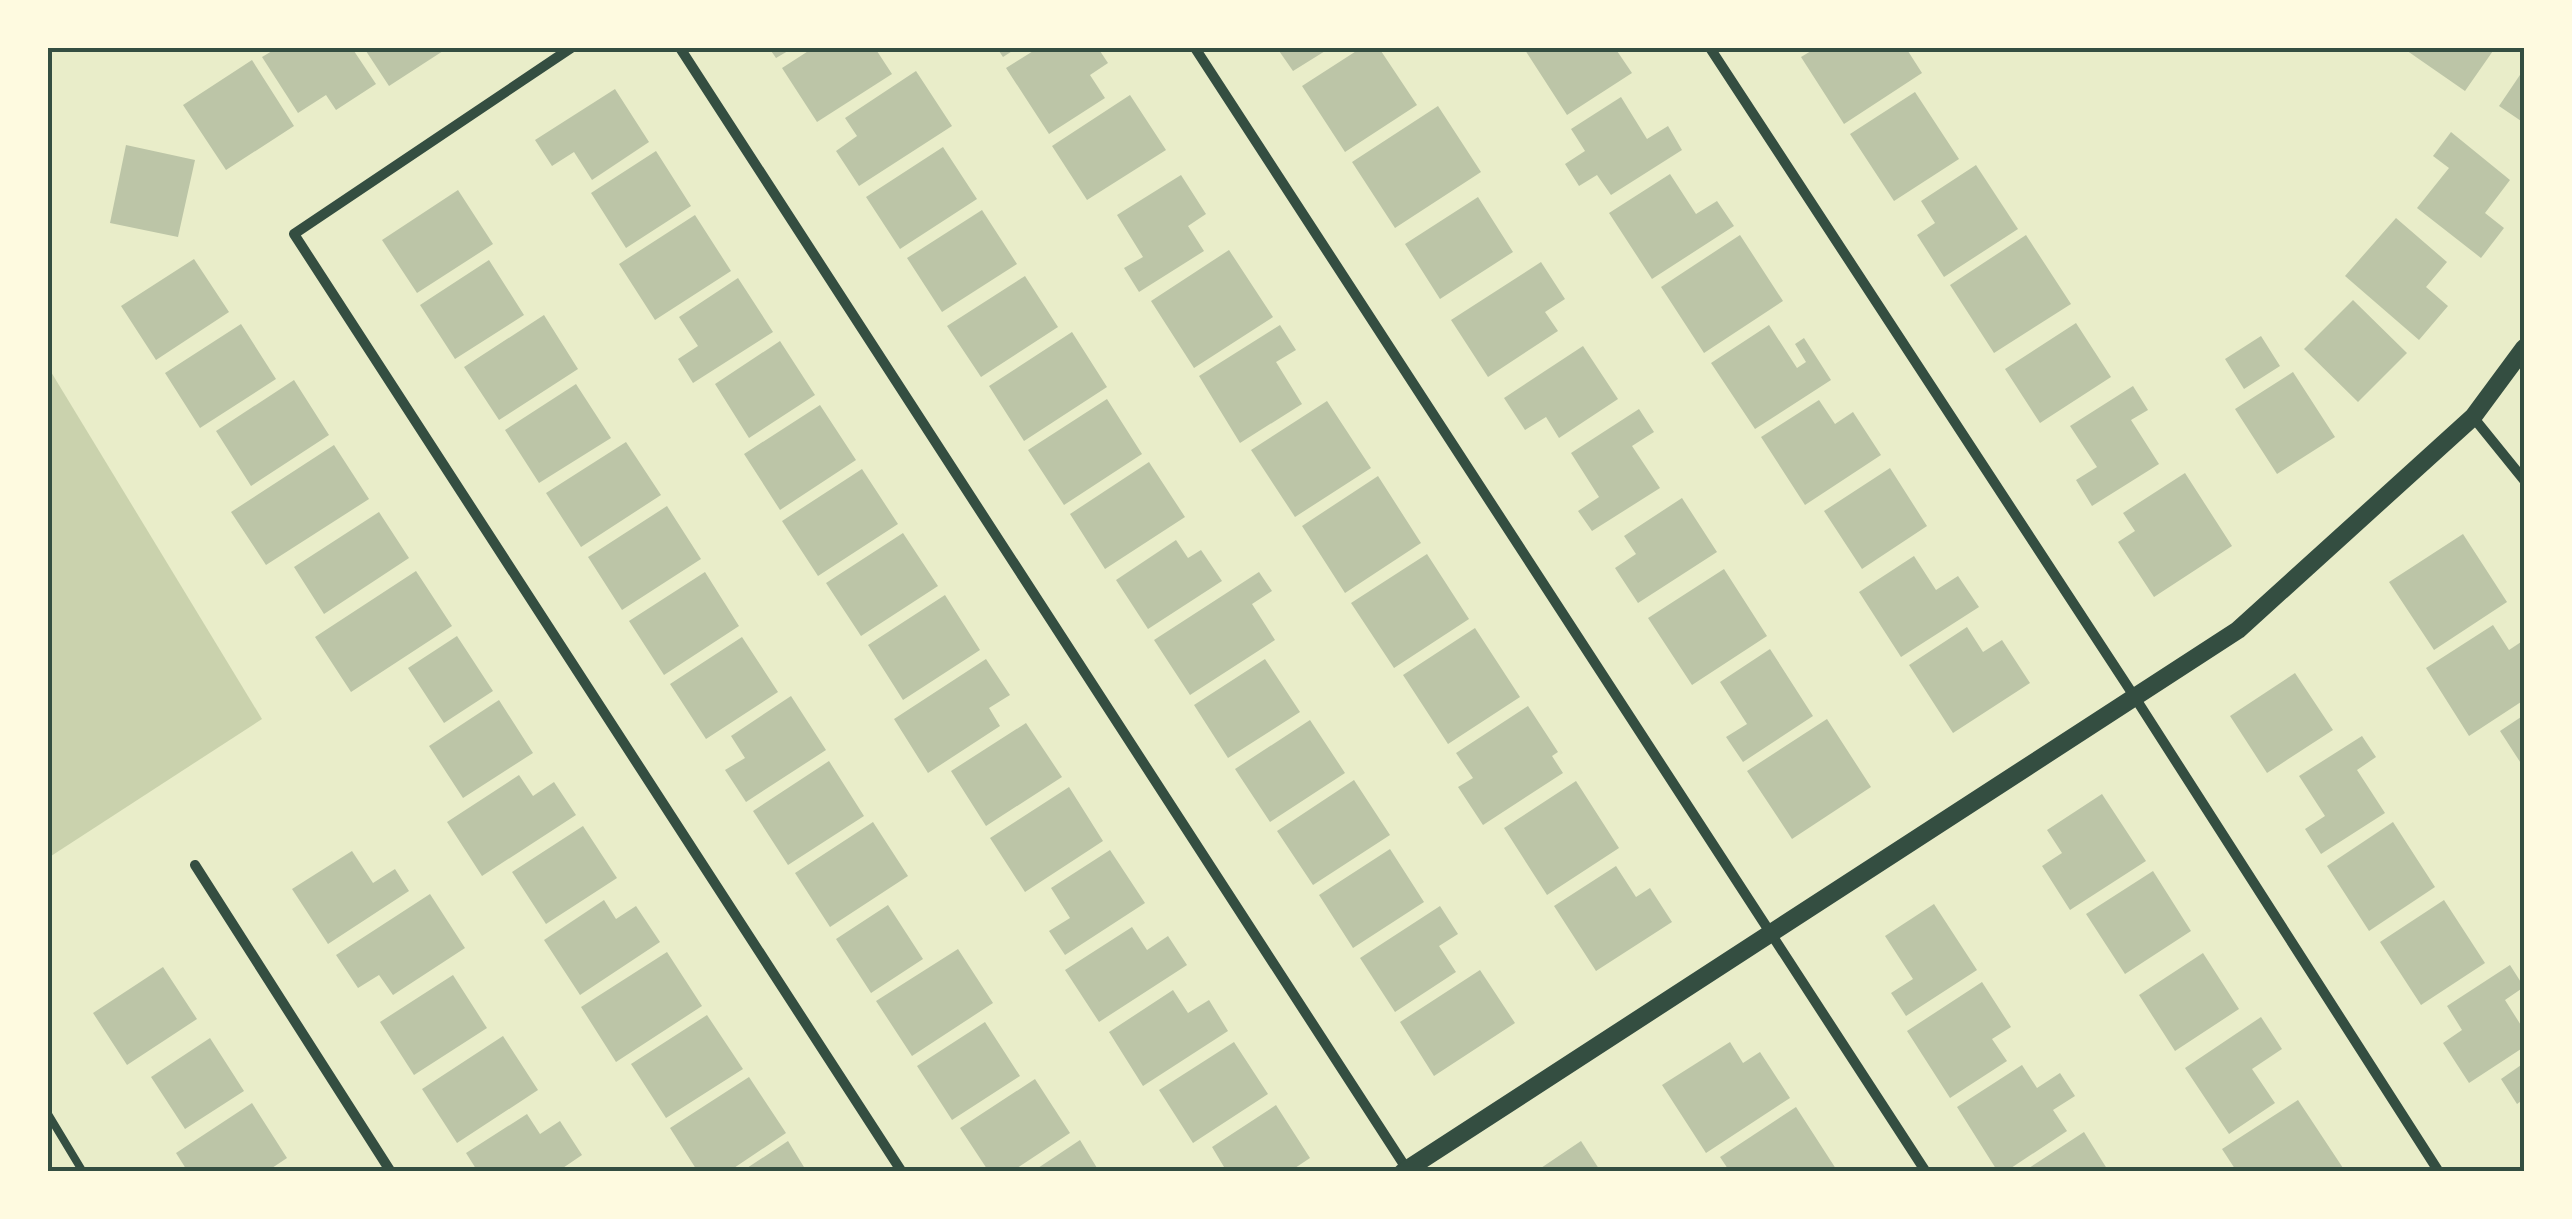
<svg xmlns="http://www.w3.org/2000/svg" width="2572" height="1219" font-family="Rubik,sans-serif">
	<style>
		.green { fill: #cad2ad }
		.building { fill: #bcc5a7 }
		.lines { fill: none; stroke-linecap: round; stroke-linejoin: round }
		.service { stroke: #344e41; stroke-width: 8 }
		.minor { stroke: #344e41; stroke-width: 10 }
		.tertiary { stroke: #344e41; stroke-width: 18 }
		.neatline { fill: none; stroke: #344e41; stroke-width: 4 }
	</style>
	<rect width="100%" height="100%" fill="#e9edc9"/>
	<path class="green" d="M 48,367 L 262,719 L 48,858 Z"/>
	<path class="building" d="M 277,48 L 352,48 L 376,84 L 336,110 L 326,95 L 298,113 L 262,57 Z
		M 364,48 L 441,48 L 443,51 L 389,86 Z
		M 769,48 L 793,48 L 776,58 Z
		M 813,48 L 875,48 L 892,74 L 817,122 L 782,68 Z
		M 997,48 L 1017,48 L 1003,57 Z
		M 1038,48 L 1098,48 L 1108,63 L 1090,75 L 1105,98 L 1049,134 L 1006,68 Z
		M 1277,48 L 1330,48 L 1293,71 Z
		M 1361,48 L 1379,48 L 1417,105 L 1345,152 L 1302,86 Z
		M 1529,48 L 1615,48 L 1632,73 L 1567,115 L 1525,50 Z
		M 1816,48 L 1906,48 L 1922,73 L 1844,124 L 1801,57 Z
		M 2403,48 L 2495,48 L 2465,91 Z
		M 252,60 L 294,126 L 226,170 L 183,105 Z
		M 2524,69 L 2524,123 L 2499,106 Z
		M 916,71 L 952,126 L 859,186 L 836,151 L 857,136 L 845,118 Z
		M 615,89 L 649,142 L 592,180 L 574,152 L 552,166 L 535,140 Z
		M 1915,92 L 1959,159 L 1894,201 L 1850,134 Z
		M 1130,95 L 1166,150 L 1087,200 L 1052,146 Z
		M 1621,97 L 1647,139 L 1668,126 L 1682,150 L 1611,195 L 1597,175 L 1579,186 L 1565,164 L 1585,151 L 1571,129 Z
		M 1438,106 L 1481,172 L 1395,228 L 1352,162 Z
		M 2451,132 L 2510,180 L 2485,213 L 2504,228 L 2481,258 L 2417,208 L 2449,168 L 2433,156 Z
		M 126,145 L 195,160 L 178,237 L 110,223 Z
		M 943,147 L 977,199 L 900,249 L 866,197 Z
		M 656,151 L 691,206 L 626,248 L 591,193 Z
		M 1976,165 L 2018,229 L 1944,277 L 1917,235 L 1935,223 L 1921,201 Z
		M 1670,174 L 1696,214 L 1717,201 L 1734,226 L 1652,279 L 1609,213 Z
		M 1181,175 L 1206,214 L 1188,226 L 1204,251 L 1139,292 L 1124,268 L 1143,257 L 1117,215 Z
		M 458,190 L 493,244 L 417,293 L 382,240 Z
		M 1478,197 L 1513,252 L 1440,299 L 1405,244 Z
		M 982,210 L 1017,264 L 942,312 L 907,258 Z
		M 695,215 L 731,271 L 655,320 L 619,264 Z
		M 2396,218 L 2447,262 L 2426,287 L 2448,306 L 2419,340 L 2345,276 Z
		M 1740,235 L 1783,301 L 1704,353 L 1661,287 Z
		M 2026,235 L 2071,304 L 1994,353 L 1950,285 Z
		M 1229,250 L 1273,317 L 1194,368 L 1151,301 Z
		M 194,259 L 229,312 L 156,360 L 121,306 Z
		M 489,260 L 524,315 L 455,359 L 420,305 Z
		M 1541,262 L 1565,299 L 1545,312 L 1558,331 L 1488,377 L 1451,320 Z
		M 1025,276 L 1058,327 L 981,377 L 947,326 Z
		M 738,278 L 773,332 L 693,383 L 678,359 L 698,346 L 679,317 Z
		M 2353,300 L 2407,353 L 2358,402 L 2304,349 Z
		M 544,315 L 578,369 L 499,420 L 464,367 Z
		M 2076,323 L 2111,377 L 2040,423 L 2005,369 Z
		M 241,324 L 276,379 L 200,428 L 165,373 Z
		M 1280,325 L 1296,350 L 1276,362 L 1302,404 L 1240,443 L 1199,376 Z
		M 1769,325 L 1797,368 L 1806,362 L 1795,344 L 1804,338 L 1831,380 L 1755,429 L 1711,363 Z
		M 1072,332 L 1107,387 L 1024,441 L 989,386 Z
		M 2261,336 L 2280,366 L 2244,389 L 2225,359 Z
		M 780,341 L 815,395 L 749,438 L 715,384 Z
		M 1583,346 L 1618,399 L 1559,438 L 1546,417 L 1525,430 L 1504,398 Z
		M 2293,372 L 2335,437 L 2277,474 L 2235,409 Z
		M 294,380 L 329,435 L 251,486 L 216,431 Z
		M 576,384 L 611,438 L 539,483 L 505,430 Z
		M 2133,386 L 2148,410 L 2131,420 L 2159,464 L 2092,506 L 2076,480 L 2097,467 L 2070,426 Z
		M 1107,399 L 1142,454 L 1064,505 L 1028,450 Z
		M 1819,400 L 1835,424 L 1853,412 L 1881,455 L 1805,505 L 1761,437 Z
		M 1327,401 L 1371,468 L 1295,517 L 1251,450 Z
		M 820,405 L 856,460 L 780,510 L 744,454 Z
		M 1639,409 L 1654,432 L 1632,446 L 1660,488 L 1592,531 L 1578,511 L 1599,497 L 1571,453 Z
		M 626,442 L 661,495 L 581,547 L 546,493 Z
		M 334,445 L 369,499 L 266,565 L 231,512 Z
		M 1149,462 L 1185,517 L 1105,569 L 1070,514 Z
		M 1890,468 L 1927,526 L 1862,569 L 1824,511 Z
		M 862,469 L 898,524 L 818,576 L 782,521 Z
		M 2185,473 L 2232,546 L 2154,597 L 2118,542 L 2135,531 L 2123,513 Z
		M 1378,476 L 1421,543 L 1345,593 L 1302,526 Z
		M 1682,498 L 1717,552 L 1638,603 L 1615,568 L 1636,554 L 1624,536 Z
		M 667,506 L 701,559 L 622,610 L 588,557 Z
		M 379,512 L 409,558 L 324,614 L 294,567 Z
		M 903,533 L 938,586 L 861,636 L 826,583 Z
		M 2463,534 L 2507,602 L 2434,650 L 2389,582 Z
		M 1176,540 L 1188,558 L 1201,550 L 1222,581 L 1148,629 L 1116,580 Z
		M 1427,554 L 1469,619 L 1394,668 L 1351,603 Z
		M 1914,556 L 1936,590 L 1958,576 L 1979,607 L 1901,657 L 1859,592 Z
		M 1724,569 L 1767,636 L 1692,685 L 1648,618 Z
		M 416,571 L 452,626 L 351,692 L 315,637 Z
		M 705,572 L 739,626 L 664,675 L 629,621 Z
		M 1259,572 L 1272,591 L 1252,604 L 1275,640 L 1190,695 L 1154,640 Z
		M 945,595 L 980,650 L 903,700 L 868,645 Z
		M 2493,625 L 2509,650 L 2524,640 L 2524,700 L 2469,736 L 2426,668 Z
		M 1967,627 L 1983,652 L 2002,640 L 2030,683 L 1953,733 L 1909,665 Z
		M 1475,628 L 1520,697 L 1448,744 L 1403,675 Z
		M 457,636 L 493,691 L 444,723 L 408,668 Z
		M 742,637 L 778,692 L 706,739 L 670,684 Z
		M 1770,649 L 1813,716 L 1743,762 L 1726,737 L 1747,724 L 1720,682 Z
		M 986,659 L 1010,695 L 989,708 L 1000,726 L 928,773 L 894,719 Z
		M 1265,659 L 1300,712 L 1228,758 L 1194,705 Z
		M 2295,673 L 2333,730 L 2267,773 L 2230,716 Z
		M 791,696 L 826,750 L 746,802 L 725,770 L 745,758 L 731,736 Z
		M 499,700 L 533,753 L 463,798 L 429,746 Z
		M 1528,706 L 1558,752 L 1552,756 L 1563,773 L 1483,825 L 1458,787 L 1473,778 L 1456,753 Z
		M 2524,715 L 2524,768 L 2500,731 Z
		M 1827,719 L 1871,787 L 1792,839 L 1747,771 Z
		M 1310,720 L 1345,773 L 1270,822 L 1235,769 Z
		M 1026,723 L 1062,777 L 986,826 L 951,771 Z
		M 2362,736 L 2376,757 L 2357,770 L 2385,813 L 2321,854 L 2305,829 L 2325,816 L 2299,776 Z
		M 829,761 L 864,816 L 788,865 L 753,811 Z
		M 519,775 L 533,796 L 554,782 L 576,815 L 482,876 L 447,822 Z
		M 1354,780 L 1390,835 L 1313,885 L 1277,831 Z
		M 1576,781 L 1619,848 L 1547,895 L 1504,828 Z
		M 1069,787 L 1103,841 L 1025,892 L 990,838 Z
		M 2102,794 L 2146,861 L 2070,910 L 2042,866 L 2062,853 L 2047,830 Z
		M 873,822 L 908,876 L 830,927 L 795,873 Z
		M 2393,822 L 2435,887 L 2369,931 L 2327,866 Z
		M 583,826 L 617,878 L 546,924 L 512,872 Z
		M 1390,849 L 1424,902 L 1353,948 L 1319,895 Z
		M 1110,850 L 1145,903 L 1065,955 L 1049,931 L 1070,918 L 1051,888 Z
		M 352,851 L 373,883 L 395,869 L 409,891 L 328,944 L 292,889 Z
		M 1616,866 L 1636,897 L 1650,888 L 1672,922 L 1596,971 L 1554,906 Z
		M 2153,871 L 2191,931 L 2125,974 L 2086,914 Z
		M 430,894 L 465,948 L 393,995 L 379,975 L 358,988 L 336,955 Z
		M 604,900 L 616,919 L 636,906 L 660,942 L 580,995 L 544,940 Z
		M 2444,900 L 2485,963 L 2421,1005 L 2380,942 Z
		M 1934,904 L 1977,970 L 1906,1016 L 1891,993 L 1913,979 L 1885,936 Z
		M 888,905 L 923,959 L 871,993 L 836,939 Z
		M 1440,906 L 1458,934 L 1439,946 L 1456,972 L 1395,1012 L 1360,958 Z
		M 1132,927 L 1147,950 L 1168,936 L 1187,965 L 1099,1022 L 1065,970 Z
		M 958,949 L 993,1003 L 912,1056 L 876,1001 Z
		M 667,952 L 702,1006 L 616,1062 L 581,1007 Z
		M 2203,953 L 2239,1009 L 2175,1051 L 2139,995 Z
		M 2510,965 L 2524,987 L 2505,1000 L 2524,1030 L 2524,1047 L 2469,1083 L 2443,1043 L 2462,1030 L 2447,1006 Z
		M 163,967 L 197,1019 L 127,1065 L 93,1013 Z
		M 1480,970 L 1515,1023 L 1434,1076 L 1400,1022 Z
		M 453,975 L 487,1028 L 414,1075 L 380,1022 Z
		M 1982,982 L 2011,1027 L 1992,1039 L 2007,1061 L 1950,1098 L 1907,1031 Z
		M 1173,990 L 1188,1013 L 1209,1000 L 1228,1031 L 1143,1086 L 1109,1032 Z
		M 707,1015 L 743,1069 L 666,1118 L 631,1064 Z
		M 2261,1017 L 2282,1049 L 2252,1069 L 2275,1103 L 2229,1134 L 2185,1068 Z
		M 985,1022 L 1020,1076 L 952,1120 L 917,1066 Z
		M 503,1036 L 538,1090 L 457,1143 L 422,1089 Z
		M 210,1038 L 244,1091 L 185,1129 L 151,1077 Z
		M 1234,1042 L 1268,1094 L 1193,1143 L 1159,1090 Z
		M 1730,1042 L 1743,1063 L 1760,1052 L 1790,1098 L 1706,1153 L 1662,1085 Z
		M 2524,1063 L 2524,1099 L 2517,1104 L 2501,1079 Z
		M 2022,1065 L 2037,1088 L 2060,1073 L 2075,1096 L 2053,1110 L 2067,1131 L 2005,1172 L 1998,1172 L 1957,1107 Z
		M 749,1077 L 786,1133 L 728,1172 L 698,1172 L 670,1128 Z
		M 1035,1079 L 1070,1133 L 1011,1172 L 989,1172 L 960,1128 Z
		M 2298,1100 L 2343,1168 L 2337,1172 L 2237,1172 L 2222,1149 Z
		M 252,1103 L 287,1158 L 266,1172 L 188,1172 L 176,1153 Z
		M 1276,1105 L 1310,1158 L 1289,1172 L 1227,1172 L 1212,1147 Z
		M 1796,1107 L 1838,1172 L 1730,1172 L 1720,1157 Z
		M 527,1114 L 540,1134 L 560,1121 L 582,1155 L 557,1172 L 478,1172 L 466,1153 Z
		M 2084,1132 L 2109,1172 L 2023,1172 Z
		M 1080,1140 L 1097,1168 L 1092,1172 L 1032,1172 Z
		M 788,1141 L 807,1172 L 741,1172 Z
		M 1581,1141 L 1601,1172 L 1535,1172 Z"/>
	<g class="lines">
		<path class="service" d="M 48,1114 L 83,1172"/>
		<path class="minor" d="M 571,48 L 294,234 L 902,1172
			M 680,48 L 1408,1171
			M 1195,48 L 1926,1172
			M 1710,48 L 2134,696 L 2439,1172
			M 2473,417 L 2524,480
			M 195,865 L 391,1172"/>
		<path class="tertiary" d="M 1403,1172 L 2238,630 L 2473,417 L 2524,348"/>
	</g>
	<rect width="2572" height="1219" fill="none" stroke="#fefae0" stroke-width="100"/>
	<rect x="50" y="50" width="2472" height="1119" class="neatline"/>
</svg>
